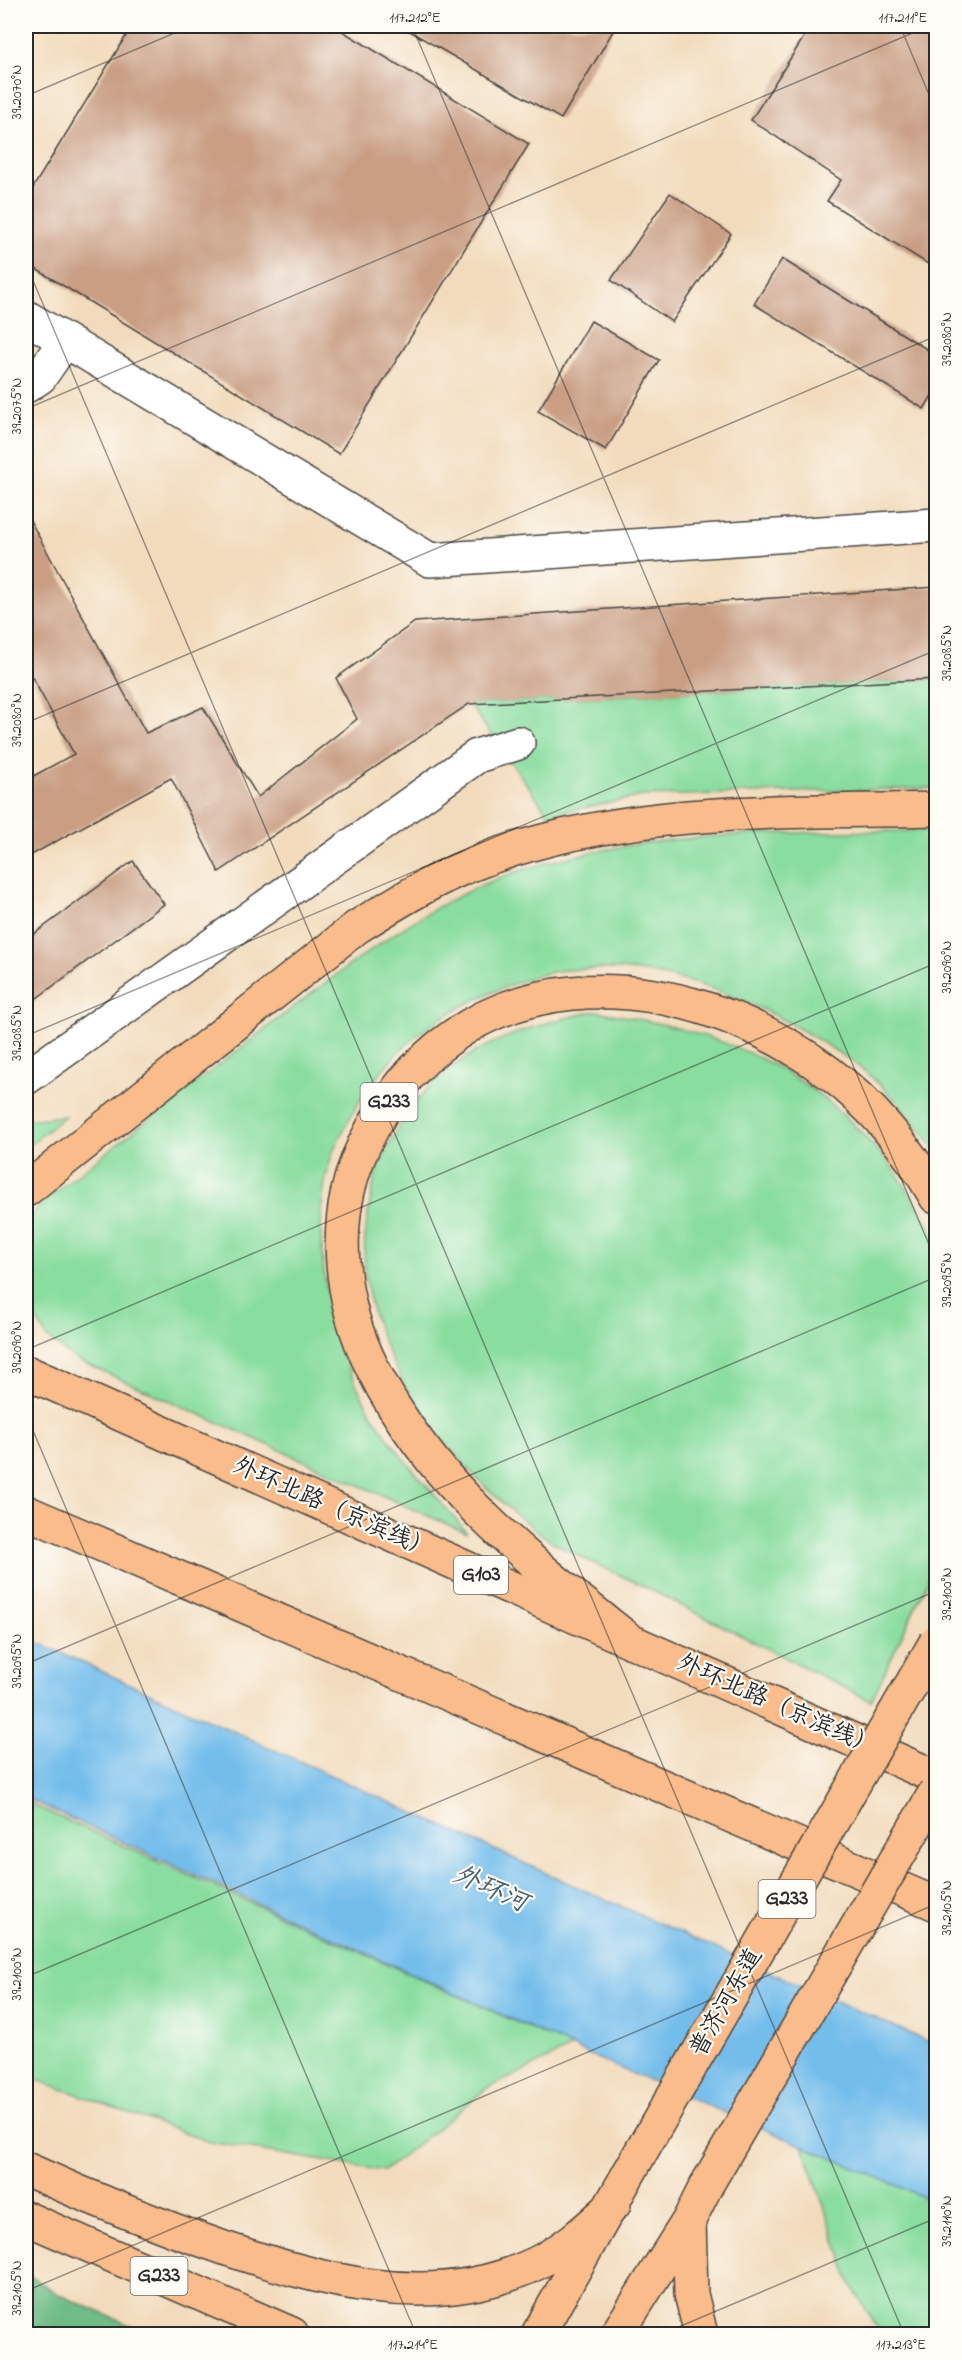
<svg xmlns="http://www.w3.org/2000/svg" width="962" height="2360" font-family="'Indie Flower','LXGW WenKai TC',sans-serif">
	<style>
		.green { fill: #89dd9f; stroke: #5a8465; stroke-width: 1.5 }
		.forest { fill: #6ebc86; stroke: #4c7458; stroke-width: 1.5 }
		.water { fill: #73bdeb; stroke: #4f748b; stroke-width: 1.5 }
		.building { fill: #c99e83 }
		.lines { fill: none; stroke-linecap: round; stroke-linejoin: round }
		.minor-casing { stroke: #494541; stroke-width: 36 }
		.highway-casing { stroke: #494541; stroke-width: 36 }
		.minor { stroke: #fff; stroke-width: 33 }
		.highway { stroke: #f9bc8a; stroke-width: 33 }
		.highway-bridge-casing { stroke: #494541; stroke-width: 36; stroke-linecap: butt }
		.highway-bridge { stroke: #f9bc8a; stroke-width: 33 }
		.ticks { fill: none; stroke: #2b2b2b; stroke-width: 1.5; stroke-opacity: 0.45 }
		.labels { text-anchor: middle; dominant-baseline: central; stroke-width: 4.5; stroke-linejoin: round; paint-order: stroke }
		.shield { fill: #fdfcf7; stroke: #6a6a68; stroke-width: 1.5 }
		.shield-label { font-size: 22px; font-weight: bold; fill: #2b2b2b }
		.street-label { font-size: 24px; fill: #2b2b2b; stroke: #fdfcf7 }
		.water-label { font-size: 26px; font-style: italic; fill: #445e6e; stroke: #fdfcf7 }
		.neatline { fill: none; stroke: #2b2b2b; stroke-width: 2 }
		.ticks-label { font-size: 15px; text-anchor: middle; fill: #2b2b2b }
	</style>
	<rect width="100%" height="100%" fill="#fdfcf7"/>
	<filter id="ink" filterUnits="userSpaceOnUse"><feTurbulence type="fractalNoise" baseFrequency=".0167" numOctaves="2"/><feDisplacementMap in="SourceGraphic" scale="12" xChannelSelector="R" yChannelSelector="G"/><feConvolveMatrix kernelMatrix="1 2 1 2 8 2 1 2 1" color-interpolation-filters="sRGB"/></filter>
	<filter id="wash" filterUnits="userSpaceOnUse"><feTurbulence type="fractalNoise" baseFrequency=".008" numOctaves="4" result="noise"/><feDisplacementMap in="SourceGraphic" scale="24" xChannelSelector="R" yChannelSelector="G"/><feGaussianBlur stdDeviation="1.35" result="paint"/><feColorMatrix in="noise" values="0 0 0 0 0 0 0 0 0 0 0 0 0 0 0 0 0 1.4 0 .05"/><feComposite in="paint" operator="in"/></filter>
	<g filter="url(#wash)">
		<rect width="100%" height="100%" fill="#f2dbbc"/>
		<path class="green" d="M 936,679 L 936,788 L 643,796 L 549,815 L 469,704 Z
			M 936,830 L 936,1151 C 912,1118 883,1082 848,1059 C 765,1002 661,957 558,971 C 533,975 508,986 486,995 C 425,1021 381,1060 350,1118 C 345,1128 338,1139 334,1149 C 305,1228 329,1345 372,1414 C 399,1457 435,1494 467,1533 L 75,1359 L 47,1338 L 26,1298 L 26,1221 L 49,1197 C 125,1138 201,1078 278,1019 C 351,964 423,905 510,874 C 646,827 795,834 936,830 Z
			M 596,1011 C 654,1021 713,1034 766,1061 C 839,1098 901,1166 936,1239 L 936,1563 L 871,1701 C 795,1663 719,1625 643,1586 C 613,1571 566,1553 541,1534 C 462,1475 381,1380 366,1280 C 361,1246 368,1211 375,1178 C 379,1164 386,1151 393,1138 C 434,1056 511,1029 596,1011 Z
			M 65,1116 L 26,1148 L 26,1120 Z
			M 26,1802 L 572,2047 L 485,2090 L 384,2171 L 210,2142 L 26,2076 Z
			M 803,2146 L 936,2202 L 936,2334 L 881,2334 L 852,2287 Z"/>
		<path class="forest" d="M 26,2273 L 58,2294 L 150,2334 L 26,2334 Z"/>
		<path class="water" d="M 26,1637 L 568,1883 L 936,2045 L 936,2202 L 612,2065 L 26,1798 Z"/>
		<g id="blocks">
			<path class="building" d="M 132,26 L 334,26 L 529,144 L 339,454 L 26,263 L 26,199 Z
				M 401,26 L 616,26 L 561,119 Z
				M 811,26 L 936,26 L 936,269 L 827,201 L 841,180 L 751,120 Z
				M 670,193 L 731,234 L 672,322 L 611,280 Z
				M 782,259 L 936,355 L 936,389 L 924,409 L 754,304 Z
				M 591,321 L 659,360 L 606,450 L 538,411 Z
				M 26,513 L 146,733 L 203,707 L 258,797 L 357,719 L 336,678 L 415,622 L 936,587 L 936,679 L 469,704 L 219,872 L 171,778 L 26,858 L 26,780 L 74,754 L 26,666 Z
				M 133,861 L 164,904 L 26,1006 L 26,940 Z"/>
		</g>
	</g>
	<g filter="url(#ink)">
		<use href="#blocks" fill-opacity="0" stroke="#494541" stroke-width="1.5"/>
		<g class="lines">
			<defs>
				<path id="minor" d="M 26,317 L 430,560 L 936,525
					M 26,386 L 40,377 L 65,341
					M 26,1078 L 477,756 L 518,743"/>
				<path id="highway" d="M 26,1190 L 357,927 C 394,904 432,880 473,864 C 619,805 781,813 936,809
					M 26,1372 L 936,1777
					M 26,1512 L 936,1904
					M 632,1642 C 533,1564 430,1485 373,1369 C 338,1300 330,1216 364,1145 C 455,951 675,958 828,1072 C 872,1105 909,1150 936,1197
					M 26,2169 C 90,2198 157,2225 224,2248 C 321,2280 426,2311 526,2268 C 560,2254 587,2229 614,2204
					M 26,2218 L 292,2334
					M 689,2220 L 691,2294 L 701,2334
					M 538,2334 L 638,2157
					M 617,2334 L 689,2220 L 706,2186"/>
			</defs>
			<use href="#minor" class="minor-casing"/>
			<use href="#highway" class="highway-casing"/>
			<use href="#minor" class="minor"/>
			<use href="#highway" class="highway"/>
			<defs>
				<path id="highway-bridge" d="M 638,2157 L 936,1642
					M 706,2186 L 936,1791"/>
			</defs>
			<use href="#highway-bridge" class="highway-bridge-casing"/>
			<use href="#highway-bridge" class="highway-bridge"/>
		</g>
	</g>
	<path class="ticks" d="M 412,26 L 936,1261M 900,26 L 936,111M 26,96 L 191,26M 26,264 L 904,2334M 26,409 L 929,26M 26,723 L 936,336M 26,1036 L 936,650M 26,1350 L 936,963M 26,1414 L 416,2334M 26,1664 L 936,1277M 26,1977 L 936,1591M 26,2291 L 936,1904M 662,2334 L 936,2218"/>
	<g class="labels">
		<g class="shield">
			<rect x="360.5" y="1083" width="57" height="38" rx="4.5"/>
			<rect x="454" y="1556" width="54" height="38" rx="4.5"/>
			<rect x="758.5" y="1880" width="57" height="38" rx="4.5"/>
			<rect x="130.5" y="2257" width="57" height="38" rx="4.5"/>
		</g>
		<g class="shield-label">
			<text x="389" y="1102">G233</text>
			<text x="481" y="1575">G103</text>
			<text x="787" y="1899">G233</text>
			<text x="159" y="2276">G233</text>
		</g>
		<g class="street-label">
			<text transform="translate(333 1509) rotate(24)">外环北路（京滨线）</text>
			<text transform="translate(777 1706) rotate(24)">外环北路（京滨线）</text>
			<text transform="translate(727 2003) rotate(-60)">普济河东道</text>
		</g>
		<g class="water-label">
			<text transform="translate(490 1890) rotate(24)">外环河</text>
		</g>
	</g>
	<rect width="962" height="2360" fill="none" stroke="#fdfcf7" stroke-width="66"/>
	<rect x="33" y="33" width="896" height="2294" class="neatline"/>
	<g class="ticks-label">
		<text x="415" y="22">117.212°E</text>
		<text x="903" y="22">117.211°E</text>
		<text transform="translate(16 92) rotate(-90)" y="5">39.2070°N</text>
		<text transform="translate(946 339) rotate(-90)" y="5">39.2080°N</text>
		<text transform="translate(16 406) rotate(-90)" y="5">39.2075°N</text>
		<text transform="translate(946 653) rotate(-90)" y="5">39.2085°N</text>
		<text transform="translate(16 720) rotate(-90)" y="5">39.2080°N</text>
		<text transform="translate(946 967) rotate(-90)" y="5">39.2090°N</text>
		<text transform="translate(16 1033) rotate(-90)" y="5">39.2085°N</text>
		<text transform="translate(946 1280) rotate(-90)" y="5">39.2095°N</text>
		<text transform="translate(16 1347) rotate(-90)" y="5">39.2090°N</text>
		<text transform="translate(946 1594) rotate(-90)" y="5">39.2100°N</text>
		<text transform="translate(16 1661) rotate(-90)" y="5">39.2095°N</text>
		<text transform="translate(946 1908) rotate(-90)" y="5">39.2105°N</text>
		<text transform="translate(16 1974) rotate(-90)" y="5">39.2100°N</text>
		<text transform="translate(946 2221) rotate(-90)" y="5">39.2110°N</text>
		<text transform="translate(16 2288) rotate(-90)" y="5">39.2105°N</text>
		<text x="413" y="2349">117.214°E</text>
		<text x="901" y="2349">117.213°E</text>
	</g>
</svg>
